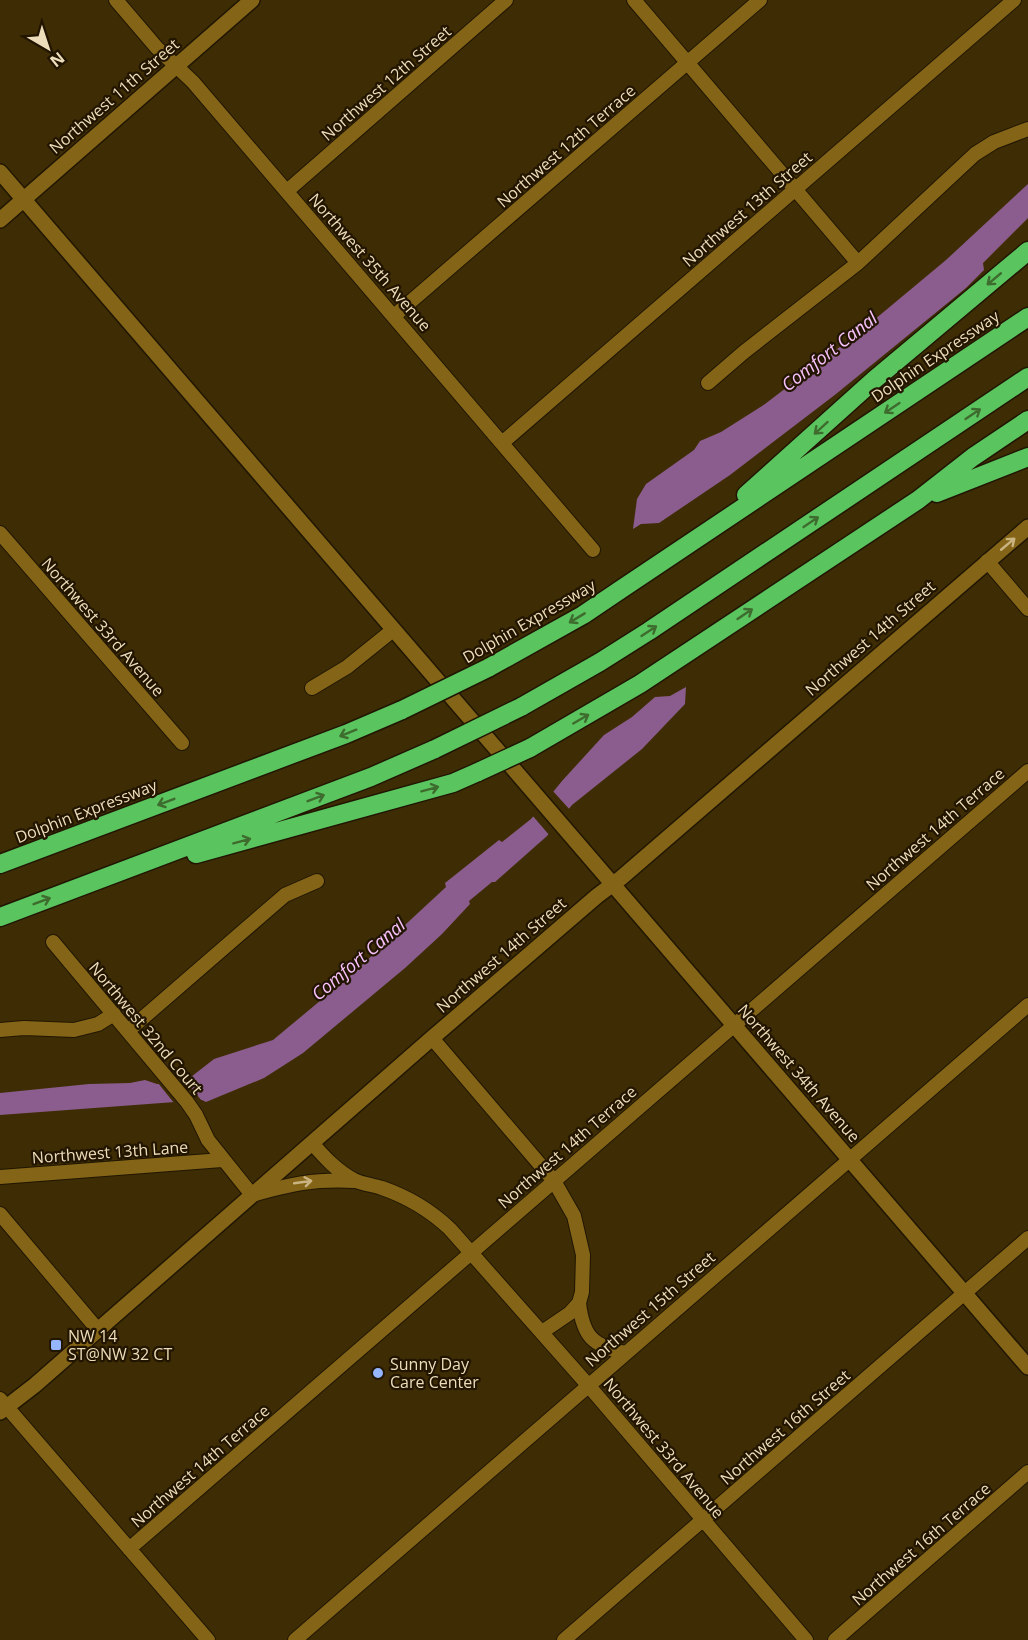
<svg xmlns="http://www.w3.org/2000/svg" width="1028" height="1640" font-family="'Open Sans',sans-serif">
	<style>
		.water { fill: #8b5d8e }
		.pier { fill: #3e2d04 }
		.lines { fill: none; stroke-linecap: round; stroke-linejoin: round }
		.street-casing { stroke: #201602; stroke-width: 16 }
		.secondary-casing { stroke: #201602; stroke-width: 18 }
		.highway-casing { stroke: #201602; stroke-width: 21 }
		.street { stroke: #846416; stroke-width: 14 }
		.secondary { stroke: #846416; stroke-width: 15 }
		.highway { stroke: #5ac45e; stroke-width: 18 }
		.highway-bridge-casing { stroke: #201602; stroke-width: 21; stroke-linecap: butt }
		.highway-bridge { stroke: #5ac45e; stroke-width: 18 }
		.oneway { stroke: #3e6c2f }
		.oneway2 { stroke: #c9b381 }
		.poi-dot { fill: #95b6fd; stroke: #221500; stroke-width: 2 }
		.labels { text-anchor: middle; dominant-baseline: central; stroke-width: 4.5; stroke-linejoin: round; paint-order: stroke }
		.street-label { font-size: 16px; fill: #eeddba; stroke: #221500 }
		.poi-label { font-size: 16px; fill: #eeddba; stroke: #221500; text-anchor: start }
		.water-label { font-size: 18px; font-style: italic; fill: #f9c2fd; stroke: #221500 }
	</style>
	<rect width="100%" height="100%" fill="#3e2d04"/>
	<path class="water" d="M 1028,184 L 1028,218 L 983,263 L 984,270 L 966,288 L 836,394 L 730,475 L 659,523 L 641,524 L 633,529 L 637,499 L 646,484 L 694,450 L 700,441 L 721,432 L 765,404 L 862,330 L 946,260 Z
		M 686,687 L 685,704 L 642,749 L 572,805 L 547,836 L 495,882 L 492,882 L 469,901 L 470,904 L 442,934 L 405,968 L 303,1053 L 264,1078 L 206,1102 L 202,1100 L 0,1115 L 0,1093 L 89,1084 L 130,1083 L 145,1080 L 157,1084 L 182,1084 L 214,1059 L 273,1040 L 350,976 L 446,887 L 445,883 L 499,840 L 502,842 L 531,819 L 562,781 L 604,735 L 632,717 L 655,697 L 670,696 Z"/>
	<path class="pier" d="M 552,790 L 571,811 L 550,836 L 532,815 Z
		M 184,1080 L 202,1101 L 174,1103 L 158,1083 Z"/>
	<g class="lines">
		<defs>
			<path id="street" d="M 116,0 L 157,48 L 193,82 L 593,550
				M 634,0 L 858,263
				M 287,191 L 506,0
				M 394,316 L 760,0
				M 708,383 L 744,352 L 858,263 L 975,154 L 994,142 L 1028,129
				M 502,443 L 1014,0
				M 0,533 L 182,743
				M 987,561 L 1028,609
				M 312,688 L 347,667 L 393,630
				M 53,942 L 187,1102 L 196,1115 L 208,1140 L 252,1195 C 291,1184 313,1179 354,1181
				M 0,1030 L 24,1028 L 74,1030 L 98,1024 L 114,1014
				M 129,1030 L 285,895 L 317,881
				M 432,1038 L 554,1181 L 574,1216 L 583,1255 L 582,1292 L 579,1303 L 570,1313 L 542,1332
				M 312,1143 C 325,1158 337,1171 354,1180 C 362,1184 373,1185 382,1188 C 408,1197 430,1210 450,1229 L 588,1385 L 806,1640
				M 0,1177 L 222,1160
				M 0,1214 L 98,1330
				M 579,1303 C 583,1336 592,1346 626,1353
				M 0,1399 L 208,1640
				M 129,1549 L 1028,771
				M 295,1640 L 1028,1005
				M 564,1640 L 1028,1238
				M 835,1640 L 1028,1472"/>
			<path id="secondary" d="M 0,172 L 1028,1367
				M 0,220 L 252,0
				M 0,1412 L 35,1385 L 432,1038 L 597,896 L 621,878 L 1028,527"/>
			<path id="highway" d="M 937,493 L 1028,457
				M 746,495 L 874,380 L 1028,251
				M 488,668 L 583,615 L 623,588 L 1028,317
				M 521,707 L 600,662 L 649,631 L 1028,377
				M 530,748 L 640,684 L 918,500 L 973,457 L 1028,420
				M 196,854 L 453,783 L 478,772
				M 0,864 L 346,734 L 402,710
				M 0,917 L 371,777 L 435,749"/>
		</defs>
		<use href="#street" class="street-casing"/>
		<use href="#secondary" class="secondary-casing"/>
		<use href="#highway" class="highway-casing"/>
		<use href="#street" class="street"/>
		<use href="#secondary" class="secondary"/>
		<use href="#highway" class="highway"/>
		<defs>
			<path id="highway-bridge" d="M 402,710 L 488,668
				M 435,749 L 521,707
				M 478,772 L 530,748"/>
		</defs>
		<use href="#highway-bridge" class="highway-bridge-casing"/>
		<use href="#highway-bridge" class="highway-bridge"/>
	</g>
	<defs><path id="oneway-shaft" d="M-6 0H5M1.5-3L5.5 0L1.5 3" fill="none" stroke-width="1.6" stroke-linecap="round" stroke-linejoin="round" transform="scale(1.5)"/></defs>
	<g class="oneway">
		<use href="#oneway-shaft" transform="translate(994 279) rotate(140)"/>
		<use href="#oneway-shaft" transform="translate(892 408) rotate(146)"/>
		<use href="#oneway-shaft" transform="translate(973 414) rotate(-34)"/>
		<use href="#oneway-shaft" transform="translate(821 428) rotate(138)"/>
		<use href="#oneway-shaft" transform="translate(811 522) rotate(-34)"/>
		<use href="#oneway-shaft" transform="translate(745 614) rotate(-34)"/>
		<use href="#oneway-shaft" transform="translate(577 618) rotate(149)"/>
		<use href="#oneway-shaft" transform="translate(649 631) rotate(-33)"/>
		<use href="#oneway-shaft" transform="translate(581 719) rotate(-30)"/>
		<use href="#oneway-shaft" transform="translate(348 733) rotate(158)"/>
		<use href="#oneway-shaft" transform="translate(430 789) rotate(-15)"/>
		<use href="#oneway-shaft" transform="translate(316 798) rotate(-21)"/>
		<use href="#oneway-shaft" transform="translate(166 802) rotate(159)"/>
		<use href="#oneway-shaft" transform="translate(242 841) rotate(-15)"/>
		<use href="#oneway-shaft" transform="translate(42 901) rotate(-21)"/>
	</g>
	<g class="oneway2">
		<use href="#oneway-shaft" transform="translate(1008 544) rotate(-40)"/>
		<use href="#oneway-shaft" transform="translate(303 1182) rotate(-8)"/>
	</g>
	<g class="poi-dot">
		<rect x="50" y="1339" width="12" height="12" rx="3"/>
		<circle cx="378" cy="1373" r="6"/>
	</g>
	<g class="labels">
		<g class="street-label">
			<text transform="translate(386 83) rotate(-41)">Northwest 12th Street</text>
			<text transform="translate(114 96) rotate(-41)">Northwest 11th Street</text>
			<text transform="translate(566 146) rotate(-41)">Northwest 12th Terrace</text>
			<text transform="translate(747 209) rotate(-41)">Northwest 13th Street</text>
			<text transform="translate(370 262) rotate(49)">Northwest 35th Avenue</text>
			<text transform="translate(935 356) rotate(-34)">Dolphin Expressway</text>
			<text transform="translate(529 621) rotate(-30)">Dolphin Expressway</text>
			<text transform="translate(103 627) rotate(49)">Northwest 33rd Avenue</text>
			<text transform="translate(870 638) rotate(-41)">Northwest 14th Street</text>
			<text transform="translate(86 811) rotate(-21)">Dolphin Expressway</text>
			<text transform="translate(935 829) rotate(-41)">Northwest 14th Terrace</text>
			<text transform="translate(501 955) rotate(-41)">Northwest 14th Street</text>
			<text transform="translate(146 1028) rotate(50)">Northwest 32nd Court</text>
			<text transform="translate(799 1073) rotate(49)">Northwest 34th Avenue</text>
			<text transform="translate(567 1147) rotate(-41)">Northwest 14th Terrace</text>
			<text transform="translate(110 1152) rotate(-4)">Northwest 13th Lane</text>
			<text transform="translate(650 1309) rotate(-41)">Northwest 15th Street</text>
			<text transform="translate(785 1427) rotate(-41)">Northwest 16th Street</text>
			<text transform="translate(664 1448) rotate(50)">Northwest 33rd Avenue</text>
			<text transform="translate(200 1466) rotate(-41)">Northwest 14th Terrace</text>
			<text transform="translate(921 1544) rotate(-41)">Northwest 16th Terrace</text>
		</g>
		<g class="poi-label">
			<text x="68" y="1336">NW 14<tspan x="68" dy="18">ST@NW 32 CT</tspan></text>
			<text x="390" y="1364">Sunny Day<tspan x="390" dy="18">Care Center</tspan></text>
		</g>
		<g class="water-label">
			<text transform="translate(829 351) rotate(-38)">Comfort Canal</text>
			<text transform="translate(358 959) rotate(-40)">Comfort Canal</text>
		</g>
	</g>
	<g transform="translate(48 48) rotate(141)" stroke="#221500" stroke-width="4.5" paint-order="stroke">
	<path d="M0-4.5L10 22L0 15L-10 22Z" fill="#eeddba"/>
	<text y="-9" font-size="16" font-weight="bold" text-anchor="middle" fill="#eeddba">N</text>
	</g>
</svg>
